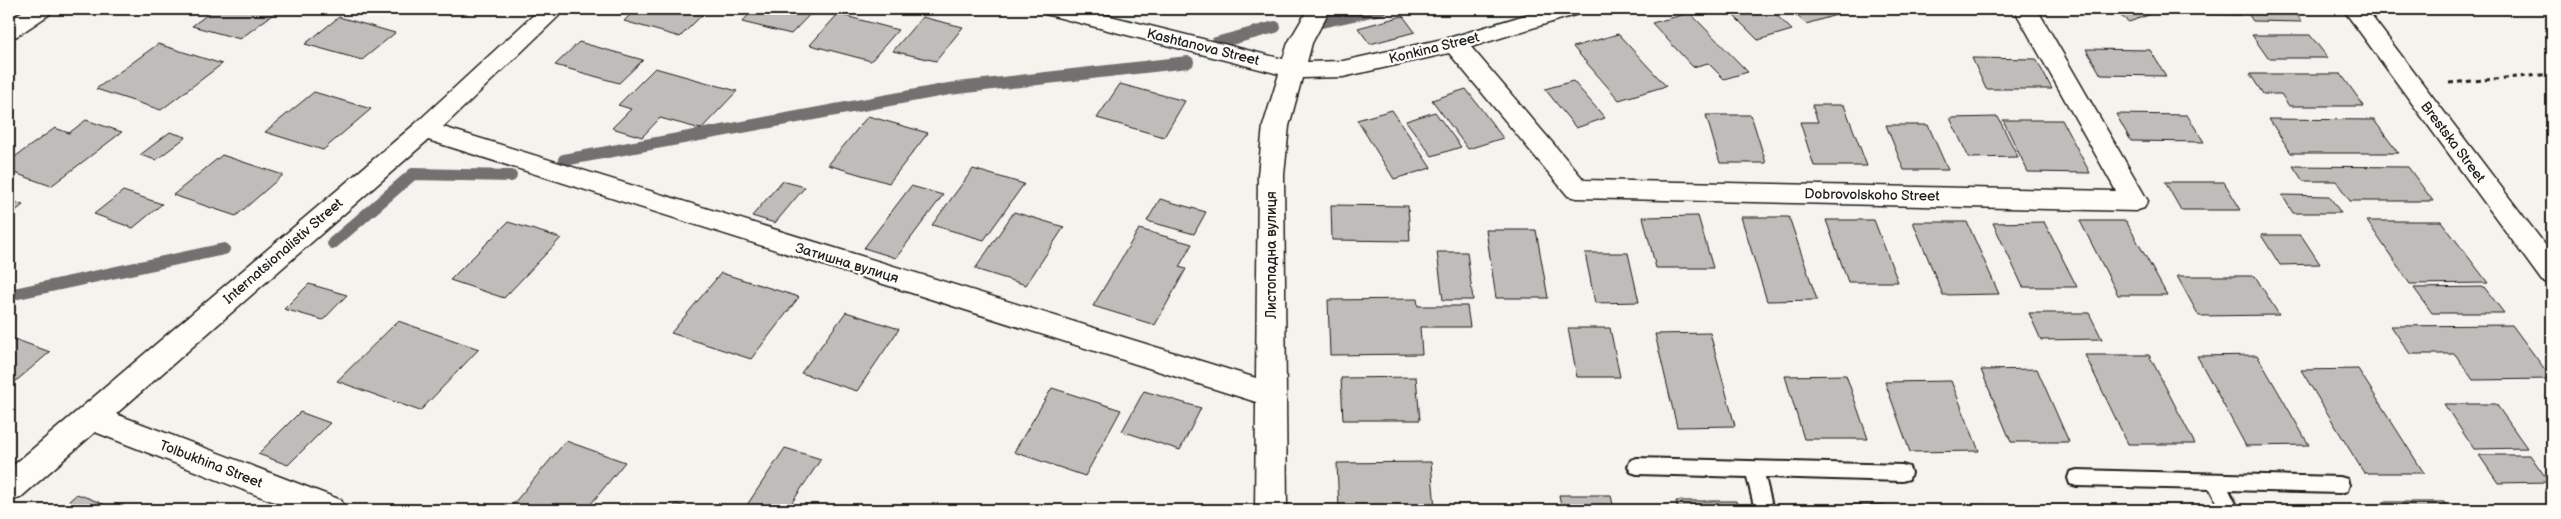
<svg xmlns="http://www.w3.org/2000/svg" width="2561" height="519" font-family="'Balsamiq Sans',sans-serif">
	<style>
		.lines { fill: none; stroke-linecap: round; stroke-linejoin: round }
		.stream { stroke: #72716f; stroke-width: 12 }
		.building { fill: #bebdba; stroke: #1c1c1c }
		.service-casing { stroke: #1c1c1c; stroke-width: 4 }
		.minor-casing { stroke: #1c1c1c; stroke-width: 3 }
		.tertiary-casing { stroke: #1c1c1c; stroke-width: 3 }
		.path { stroke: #1c1c1c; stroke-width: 3; stroke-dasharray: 5 4; stroke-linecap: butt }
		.service { fill: #fdfcf7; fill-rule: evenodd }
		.minor { fill: #fdfcf7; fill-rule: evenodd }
		.tertiary { fill: #fdfcf7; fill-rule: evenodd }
		.labels { text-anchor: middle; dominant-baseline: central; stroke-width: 4.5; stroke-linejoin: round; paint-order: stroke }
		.street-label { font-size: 14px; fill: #1c1c1c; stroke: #fdfcf7 }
	</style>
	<rect width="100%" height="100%" fill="#f4f3ee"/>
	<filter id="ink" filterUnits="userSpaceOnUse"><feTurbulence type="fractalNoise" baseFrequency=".02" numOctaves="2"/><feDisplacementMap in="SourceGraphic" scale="10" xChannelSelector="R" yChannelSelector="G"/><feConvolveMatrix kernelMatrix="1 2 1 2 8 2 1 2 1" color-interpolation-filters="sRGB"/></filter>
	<g filter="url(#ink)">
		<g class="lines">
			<path class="stream" d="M 1317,23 L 1381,9
				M 1216,43 L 1275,27
				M 564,160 L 949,89 L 1188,62
				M 333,243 L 413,174 L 511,176
				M 9,295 L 224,249"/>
		</g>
		<path class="building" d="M 215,9 L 280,9 L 240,39 L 192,26 Z
			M 636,9 L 708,9 L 680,37 L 624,21 Z
			M 754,9 L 815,9 L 791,34 L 742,22 Z
			M 1727,9 L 1770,9 L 1792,30 L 1758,40 Z
			M 1790,9 L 1852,9 L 1853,10 L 1806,24 Z
			M 2111,9 L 2165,9 L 2129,22 Z
			M 2186,9 L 2235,9 L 2240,15 L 2190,14 Z
			M 2245,9 L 2293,9 L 2302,22 L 2253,21 Z
			M 1690,13 L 1748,72 L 1724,79 L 1708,63 L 1693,67 L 1652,23 Z
			M 838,14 L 898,30 L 871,61 L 810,45 Z
			M 1403,16 L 1415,32 L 1370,44 L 1358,28 Z
			M 339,17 L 395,33 L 362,60 L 305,44 Z
			M 922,17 L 963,27 L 936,61 L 893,51 Z
			M 1618,34 L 1666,86 L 1619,100 L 1573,47 Z
			M 2252,35 L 2310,35 L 2328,58 L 2268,58 Z
			M 579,42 L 643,60 L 619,83 L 555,65 Z
			M 158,44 L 222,64 L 161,110 L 96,89 Z
			M 2086,49 L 2150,50 L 2166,76 L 2101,75 Z
			M 1972,58 L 2036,59 L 2052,89 L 1986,89 Z
			M 655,68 L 737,91 L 701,129 L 660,118 L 642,137 L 612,128 L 631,109 L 618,105 Z
			M 2250,74 L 2341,74 L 2364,106 L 2289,106 L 2281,94 L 2263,94 Z
			M 1573,81 L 1605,118 L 1576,128 L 1545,89 Z
			M 1120,84 L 1185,101 L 1164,137 L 1097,118 Z
			M 1466,89 L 1503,138 L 1468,149 L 1432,100 Z
			M 314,92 L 371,109 L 323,150 L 265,132 Z
			M 1812,105 L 1844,105 L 1867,166 L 1814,166 L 1800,122 L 1818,122 Z
			M 1392,110 L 1431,168 L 1394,179 L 1357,120 Z
			M 1435,112 L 1461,147 L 1432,156 L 1406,121 Z
			M 2116,114 L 2187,115 L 2204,142 L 2131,141 Z
			M 1706,115 L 1751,115 L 1766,163 L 1720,163 Z
			M 868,116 L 928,133 L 889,183 L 828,165 Z
			M 1998,117 L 2018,157 L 1969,158 L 1950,118 Z
			M 2269,119 L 2374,120 L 2398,153 L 2291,153 Z
			M 86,120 L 122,132 L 51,186 L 9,171 L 9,161 L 55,128 L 69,133 Z
			M 2003,120 L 2062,120 L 2090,173 L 2028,172 Z
			M 1886,125 L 1928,125 L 1948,170 L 1904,170 Z
			M 170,132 L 186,137 L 156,160 L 140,155 Z
			M 222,155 L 283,175 L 236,216 L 173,195 Z
			M 2293,166 L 2408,167 L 2433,201 L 2350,201 L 2336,181 L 2303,181 Z
			M 973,169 L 1024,184 L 984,240 L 932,225 Z
			M 782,181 L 805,187 L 775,223 L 752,216 Z
			M 2165,182 L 2224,182 L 2241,210 L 2181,210 Z
			M 911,186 L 943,195 L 896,258 L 864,248 Z
			M 123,191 L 162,204 L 133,228 L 94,214 Z
			M 2282,195 L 2329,196 L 2341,213 L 2293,213 Z
			M 1160,199 L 1206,212 L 1194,234 L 1147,221 Z
			M 9,200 L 23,205 L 9,216 Z
			M 1331,205 L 1408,206 L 1410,241 L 1332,240 Z
			M 1014,212 L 1064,227 L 1026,285 L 975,269 Z
			M 1698,216 L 1713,268 L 1656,268 L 1643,217 Z
			M 1741,217 L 1789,217 L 1817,300 L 1767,301 Z
			M 1826,220 L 1874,220 L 1898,282 L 1848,282 Z
			M 2080,221 L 2126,221 L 2167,295 L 2118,295 Z
			M 2367,221 L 2441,221 L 2488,283 L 2410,284 Z
			M 508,222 L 561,238 L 504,298 L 450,280 Z
			M 1913,222 L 1967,222 L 1999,294 L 1943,295 Z
			M 2044,222 L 2077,287 L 2023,287 L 1993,223 Z
			M 1139,229 L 1192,244 L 1179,267 L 1186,269 L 1155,325 L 1093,306 Z
			M 1486,230 L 1536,230 L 1548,298 L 1496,298 Z
			M 2261,235 L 2301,235 L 2320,264 L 2280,265 Z
			M 1437,252 L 1467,252 L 1473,300 L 1443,300 Z
			M 1585,253 L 1628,253 L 1639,302 L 1595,303 Z
			M 721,273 L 799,297 L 751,359 L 671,333 Z
			M 2177,276 L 2255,276 L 2279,315 L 2199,316 Z
			M 309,284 L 347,295 L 323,320 L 284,309 Z
			M 2484,287 L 2504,313 L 2432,313 L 2414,288 Z
			M 1417,299 L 1418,306 L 1467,306 L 1470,327 L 1420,327 L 1422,354 L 1330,355 L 1328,300 Z
			M 846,312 L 899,329 L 857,391 L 801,373 Z
			M 2029,313 L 2089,313 L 2102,339 L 2041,340 Z
			M 398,321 L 479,349 L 420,411 L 337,381 Z
			M 2512,325 L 2552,379 L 2473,380 L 2455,354 L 2410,354 L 2391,326 Z
			M 1568,328 L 1610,328 L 1620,377 L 1577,377 Z
			M 1710,333 L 1735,426 L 1677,427 L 1655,334 Z
			M 9,337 L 50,352 L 9,387 Z
			M 2085,355 L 2149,355 L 2195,444 L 2128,444 Z
			M 2257,355 L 2309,445 L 2246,446 L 2197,356 Z
			M 2037,369 L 2069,442 L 2011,442 L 1981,370 Z
			M 2358,369 L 2424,473 L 2364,473 L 2301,370 Z
			M 1846,375 L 1868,439 L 1804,439 L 1785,376 Z
			M 1416,377 L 1420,420 L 1343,420 L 1341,378 Z
			M 1951,381 L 1979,451 L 1910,452 L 1885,382 Z
			M 1052,388 L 1121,410 L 1085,476 L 1014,452 Z
			M 1144,391 L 1201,408 L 1180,450 L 1122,431 Z
			M 2444,404 L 2496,404 L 2527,448 L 2474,449 Z
			M 300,412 L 330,423 L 288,465 L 258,454 Z
			M 566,441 L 625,462 L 586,510 L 509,509 Z
			M 785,448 L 821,459 L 787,510 L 753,510 L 745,508 Z
			M 2479,455 L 2530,455 L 2549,482 L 2498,483 Z
			M 1431,462 L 1435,508 L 1339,509 L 1337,463 Z
			M 77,494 L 91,499 L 117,510 L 59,510 Z
			M 1559,495 L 1611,495 L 1614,510 L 1562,510 Z
			M 1676,501 L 1736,501 L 1738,510 L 1678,510 Z
			M 2383,502 L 2444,502 L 2449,510 L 2387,510 Z
			M 676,504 L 695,510 L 672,510 Z
			M 1827,505 L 1885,505 L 1887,510 L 1828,510 Z
			M 1985,505 L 1987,510 L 1928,510 L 1926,506 Z
			M 2087,505 L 2089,510 L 2029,510 L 2027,506 Z"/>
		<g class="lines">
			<defs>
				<path id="service" d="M 1637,458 L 1902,465 L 1909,467 L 1911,473 L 1909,479 L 1902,481 L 1765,477 L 1773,510 L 1755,510 L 1747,477 L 1637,474 L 1631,472 L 1628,466 L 1631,460 Z
					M 2077,470 L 2340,477 L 2347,479 L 2349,485 L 2347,491 L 2340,493 L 2229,490 L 2239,510 L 2221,510 L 2210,489 L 2077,486 L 2070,484 L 2068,478 L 2070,472 Z"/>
				<path id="minor" d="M 540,9 L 566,9 L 443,127 L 1256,378 L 1258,175 L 1263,126 L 1279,74 L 1045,14 L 1042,9 L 1082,9 L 1283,59 L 1288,43 L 1308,9 L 1330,9 L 1312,43 L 1307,62 L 1343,61 L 1452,37 L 1545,9 L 1581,9 L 1578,14 L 1471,47 L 1584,180 L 2116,191 L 2014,9 L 2037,9 L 2148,201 L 2144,208 L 2135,211 L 1577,198 L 1568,196 L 1449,53 L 1343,77 L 1302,78 L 1289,126 L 1284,175 L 1287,510 L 1255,510 L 1256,402 L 428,140 L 116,414 L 341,500 L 346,510 L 295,510 L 95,432 L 20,498 L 9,501 L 9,469 L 415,124 Z
					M 2343,9 L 2366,9 L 2552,254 L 2552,284 L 2542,281 Z"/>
				<path id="tertiary" d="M 26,9 L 54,9 L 50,14 L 17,36 L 9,39 L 9,20 Z"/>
			</defs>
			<use href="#service" class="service-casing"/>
			<use href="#minor" class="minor-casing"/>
			<use href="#tertiary" class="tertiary-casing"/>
			<path class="path" d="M 2449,83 L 2552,74"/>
			<use href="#service" class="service"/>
			<use href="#minor" class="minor"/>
			<use href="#tertiary" class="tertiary"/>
		</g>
	</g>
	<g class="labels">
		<g class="street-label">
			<text transform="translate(1203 47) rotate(14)">Kashtanova Street</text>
			<text transform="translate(1434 48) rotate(-14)">Konkina Street</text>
			<text transform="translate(2453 142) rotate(53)">Brestska Street</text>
			<text transform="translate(1872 195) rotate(1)">Dobrovolskoho Street</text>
			<text transform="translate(283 251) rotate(-41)">Internatsionalistiv Street</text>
			<text transform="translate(1271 255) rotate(-90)">Листопадна вулиця</text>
			<text transform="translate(847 263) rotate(17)">Затишна вулиця</text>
			<text transform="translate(211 464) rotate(21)">Tolbukhina Street</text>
		</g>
	</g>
	<rect width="2561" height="519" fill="none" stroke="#fdfcf7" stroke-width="30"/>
	<rect x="15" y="15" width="2531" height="489" fill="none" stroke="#1c1c1c" stroke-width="2" filter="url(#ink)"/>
</svg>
